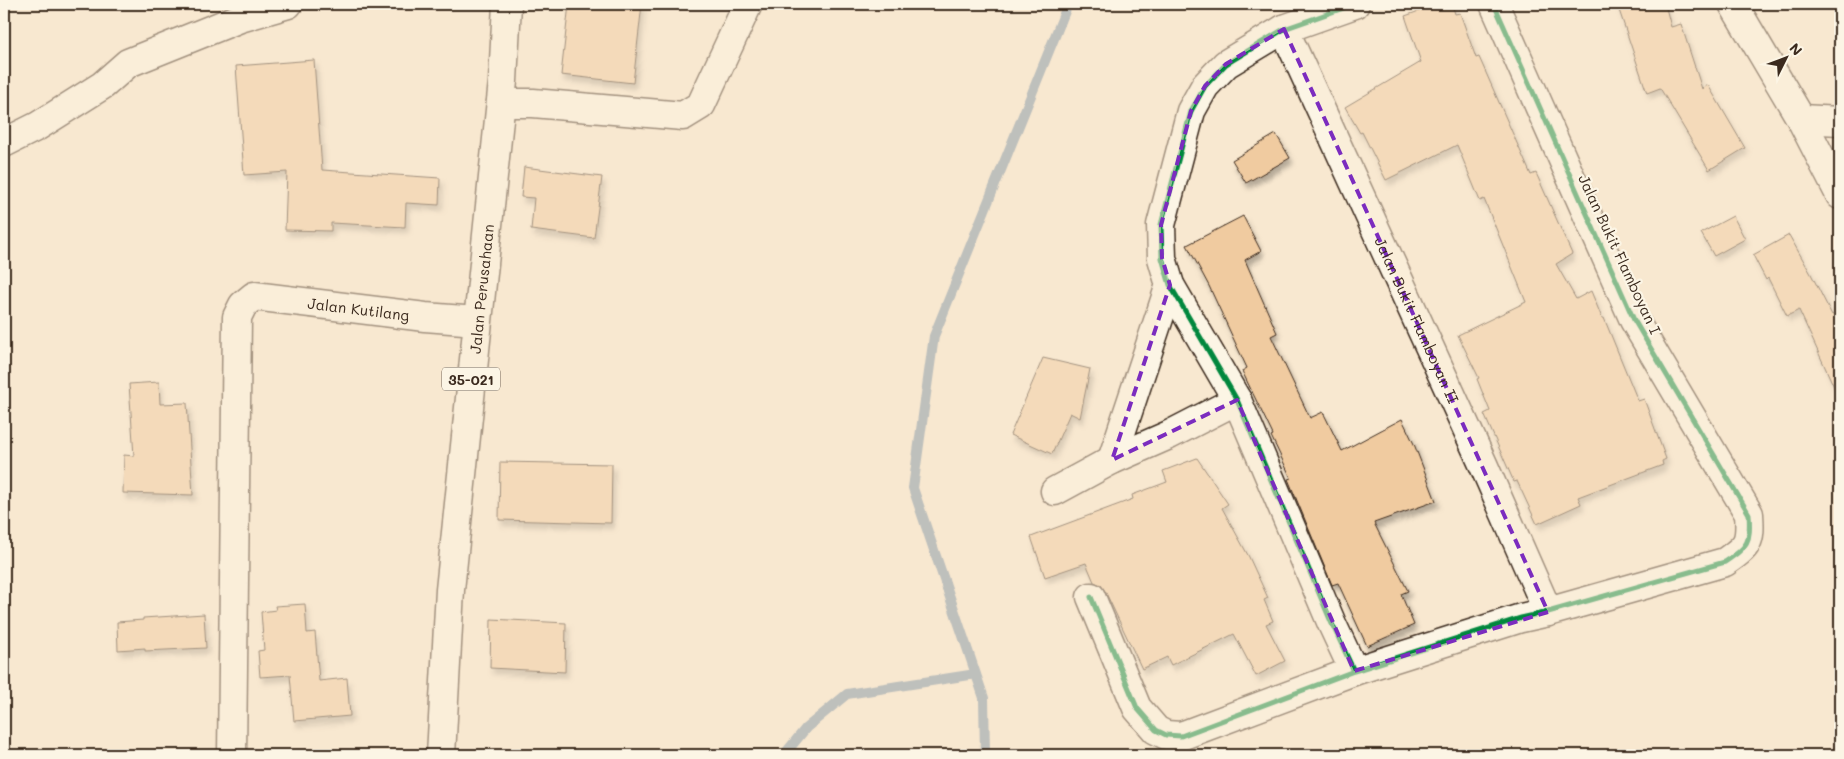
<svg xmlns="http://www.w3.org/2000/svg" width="1844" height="759" font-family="Mali,sans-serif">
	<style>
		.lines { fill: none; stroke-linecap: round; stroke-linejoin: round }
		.stream { stroke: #7890a4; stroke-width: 10 }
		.building { fill: #f0cba0; stroke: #3b2a1e; filter: url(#shadow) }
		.minor-casing { stroke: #3b2a1e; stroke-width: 31 }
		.major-casing { stroke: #3b2a1e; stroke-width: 31 }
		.minor { stroke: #fcf5e5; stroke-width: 28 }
		.major { stroke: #fcf5e5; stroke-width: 28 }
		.cycleway-casing { stroke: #fcf5e5; stroke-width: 8 }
		.cycleway { stroke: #00873e; stroke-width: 5 }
		.marked { fill: none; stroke: #7b2cbf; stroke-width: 4; stroke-dasharray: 10 6; stroke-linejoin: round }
		.labels { text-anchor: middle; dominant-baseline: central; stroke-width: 4.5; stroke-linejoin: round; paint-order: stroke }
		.shield { fill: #fcf5e5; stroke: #75675a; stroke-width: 1 }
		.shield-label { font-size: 14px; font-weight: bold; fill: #3b2a1e }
		.street-label { font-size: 15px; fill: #3b2a1e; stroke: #fcf5e5 }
	</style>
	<defs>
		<filter id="shadow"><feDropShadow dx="3" dy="5.5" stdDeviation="2.5" flood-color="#0004"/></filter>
	</defs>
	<rect width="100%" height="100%" fill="#f8e8d0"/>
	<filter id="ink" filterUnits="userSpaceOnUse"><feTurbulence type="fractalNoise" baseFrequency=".02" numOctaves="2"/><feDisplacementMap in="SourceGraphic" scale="10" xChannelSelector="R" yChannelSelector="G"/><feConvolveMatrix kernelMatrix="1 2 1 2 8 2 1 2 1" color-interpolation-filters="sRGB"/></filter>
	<g filter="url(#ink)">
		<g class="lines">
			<path class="stream" d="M 784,755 L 806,728 L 847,694 L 976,674
				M 985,755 L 984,698 L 913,488 L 934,336 L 1068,4"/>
		</g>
		<path class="building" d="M 569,4 L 642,4 L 633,83 L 561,75 Z
			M 1439,4 L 1452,4 L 1455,14 L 1460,13 L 1476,58 L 1479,57 L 1531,175 L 1536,173 L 1572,254 L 1556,264 L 1576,299 L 1591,291 L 1602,318 L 1604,318 L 1638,401 L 1644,399 L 1666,459 L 1662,461 L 1663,465 L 1578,497 L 1581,504 L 1537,524 L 1517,481 L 1514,482 L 1484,414 L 1490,411 L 1477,379 L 1479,378 L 1458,335 L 1526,302 L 1484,199 L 1480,201 L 1457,145 L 1386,180 L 1362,132 L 1360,133 L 1345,107 L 1421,62 L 1405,16 Z
			M 1617,4 L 1665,4 L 1671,27 L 1681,24 L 1702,89 L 1708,85 L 1745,148 L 1709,170 L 1660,88 L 1647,93 Z
			M 314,60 L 322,170 L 440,178 L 439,205 L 406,203 L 405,227 L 331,223 L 331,231 L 285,230 L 287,172 L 244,175 L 236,66 Z
			M 1276,134 L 1290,158 L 1246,183 L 1232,160 Z
			M 524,167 L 602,177 L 594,238 L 531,230 L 534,198 L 521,197 Z
			M 1243,216 L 1261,251 L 1245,260 L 1277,333 L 1271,336 L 1310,418 L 1323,412 L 1342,451 L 1402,419 L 1414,444 L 1436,501 L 1374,523 L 1408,591 L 1401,594 L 1414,625 L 1367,646 L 1338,583 L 1332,585 L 1288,479 L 1291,478 L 1271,436 L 1273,435 L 1242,371 L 1247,368 L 1209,286 L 1187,245 Z
			M 1733,216 L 1745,239 L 1714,256 L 1701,233 Z
			M 1789,235 L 1811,274 L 1832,315 L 1840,311 L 1840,400 L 1799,310 L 1787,316 L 1768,278 L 1766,280 L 1753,255 Z
			M 1043,358 L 1090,369 L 1080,418 L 1070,413 L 1052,454 L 1010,435 Z
			M 159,382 L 160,404 L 187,403 L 193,495 L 123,493 L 124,455 L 134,456 L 129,384 Z
			M 1197,458 L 1228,504 L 1222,508 L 1249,557 L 1268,598 L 1264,600 L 1273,621 L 1266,624 L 1285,661 L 1256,676 L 1234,634 L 1171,665 L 1167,657 L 1142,669 L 1105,591 L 1101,585 L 1094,582 L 1086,563 L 1045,577 L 1031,537 L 1133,499 L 1132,495 L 1167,482 L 1163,471 Z
			M 500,462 L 612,464 L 611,523 L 499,520 Z
			M 305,604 L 307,633 L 315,632 L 319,681 L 347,678 L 350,716 L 294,721 L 290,675 L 260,677 L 258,651 L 264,650 L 261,612 L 276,610 L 275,606 Z
			M 204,614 L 206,648 L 145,651 L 145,648 L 118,650 L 117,622 L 143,620 L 143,618 Z
			M 491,619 L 566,623 L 565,672 L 490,668 Z"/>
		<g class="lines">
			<defs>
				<g id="minor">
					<path d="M 1733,4 L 1801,119 L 1840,195"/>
					<path id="s1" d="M 1284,29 L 1483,464 L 1548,612"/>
					<path d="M 501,103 L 533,103 L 683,116 L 701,105 L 748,4"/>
					<path d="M 1801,119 L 1840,121"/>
					<path d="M 4,143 L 38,126 L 103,85 L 128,63 L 240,18 L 288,4"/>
					<path d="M 1112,460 L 1170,285"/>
					<path d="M 1055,491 L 1112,460 L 1169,435 L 1237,400"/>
					<path d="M 1091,597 L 1137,708 L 1156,730 L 1166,735 L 1181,736 L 1354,671 L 1521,618 L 1548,612 L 1725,562 C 1748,546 1751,543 1749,514 L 1634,320 L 1494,4"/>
					<path d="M 1354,671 L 1332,624 L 1237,400 L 1170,285 L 1162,258 L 1161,225 L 1191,111 L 1205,86 L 1226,64 L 1284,29 L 1355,4"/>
					<path id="s2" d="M 232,755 L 237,317 L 243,305 L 254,296 L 425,317 L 477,321"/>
				</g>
				<g id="major">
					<path id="s3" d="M 441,755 L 450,590 L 503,81 L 507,4"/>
				</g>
			</defs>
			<use href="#minor" class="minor-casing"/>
			<use href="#major" class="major-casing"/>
			<use href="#minor" class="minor"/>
			<use href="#major" class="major"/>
			<defs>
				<path id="cycleway" d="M 1091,597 L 1137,708 L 1156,730 L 1166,735 L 1181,736 L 1354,671 L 1521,618 L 1548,612 L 1725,562 C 1748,546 1751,543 1749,514 L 1634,320 L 1494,4
					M 1354,671 L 1332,624 L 1237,400 L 1170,285 L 1162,258 L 1161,225 L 1191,111 L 1205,86 L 1226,64 L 1284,29 L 1355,4"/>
			</defs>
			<use href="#cycleway" class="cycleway-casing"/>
			<use href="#cycleway" class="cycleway"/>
		</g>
	</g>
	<path d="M0 0H1844V759H0ZM 1284,29 L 1548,612 L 1354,671 L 1237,400 L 1112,460 L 1170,285 L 1162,258 L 1161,225 L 1191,111 L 1205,86 L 1226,64 Z" fill="#f8e8d0" fill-opacity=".55" fill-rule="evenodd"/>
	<path class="marked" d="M 1284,29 L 1548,612 L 1354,671 L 1237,400 L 1112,460 L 1170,285 L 1162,258 L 1161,225 L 1191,111 L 1205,86 L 1226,64 Z"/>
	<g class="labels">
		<rect class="shield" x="442" y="367.5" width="58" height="23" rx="4"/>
		<g class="shield-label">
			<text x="471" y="379">35-021</text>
		</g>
		<g class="street-label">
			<text transform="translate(1620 254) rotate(65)">Jalan Bukit Flamboyan I</text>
			<text stroke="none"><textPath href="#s3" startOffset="468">Jalan Perusahaan</textPath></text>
			<text stroke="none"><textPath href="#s2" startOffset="571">Jalan Kutilang</textPath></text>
			<text stroke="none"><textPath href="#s1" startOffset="320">Jalan Bukit Flamboyan II</textPath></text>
		</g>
	</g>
	<rect width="1844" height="759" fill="none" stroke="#fcf5e5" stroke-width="20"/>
	<rect x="10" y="10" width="1824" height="739" fill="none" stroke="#3b2a1e" stroke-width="2" filter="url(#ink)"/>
	<g transform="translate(1786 58) rotate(48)" stroke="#fcf5e5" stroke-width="4" paint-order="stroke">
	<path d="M0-4L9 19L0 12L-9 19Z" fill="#3b2a1e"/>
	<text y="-8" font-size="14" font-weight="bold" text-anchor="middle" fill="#3b2a1e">N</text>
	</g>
</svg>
